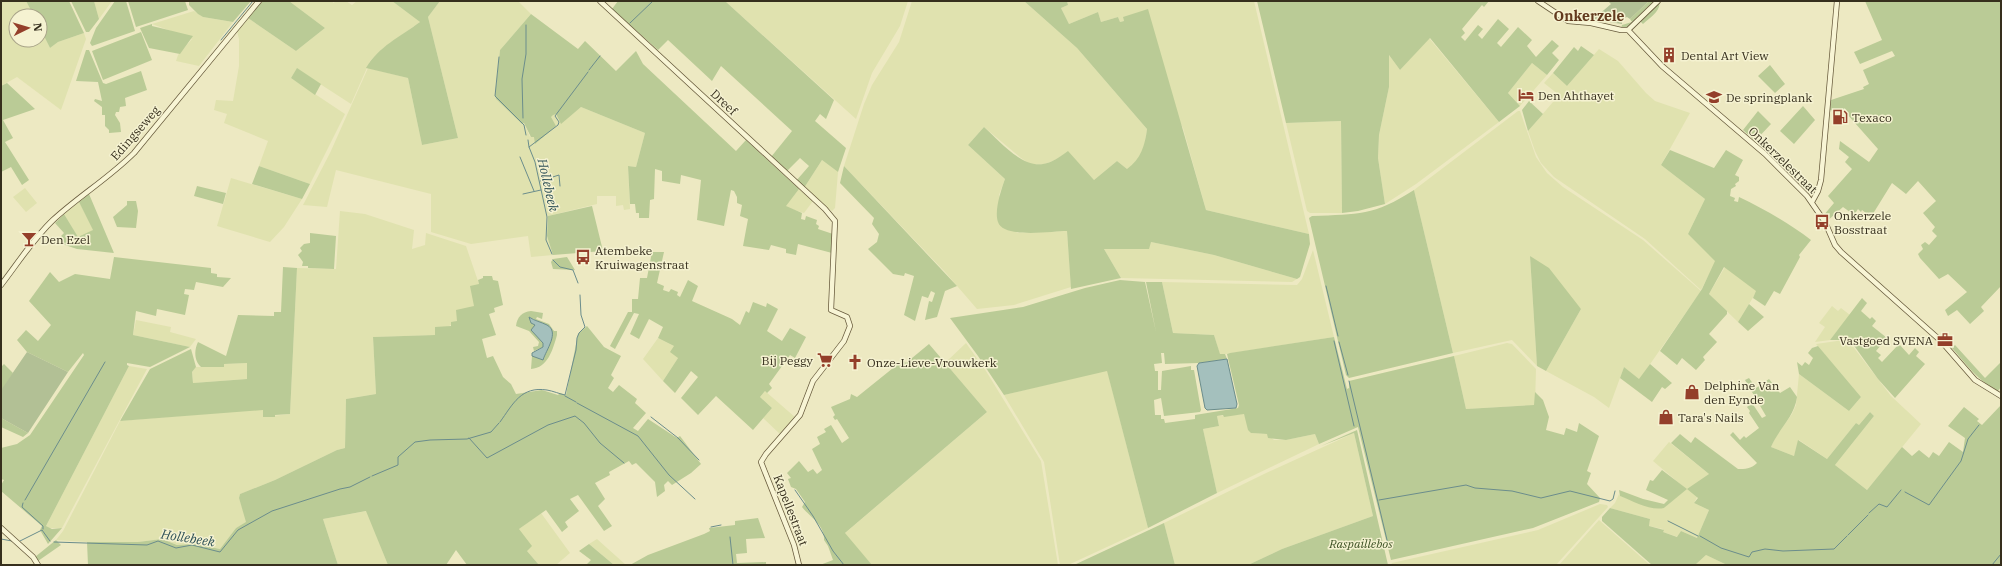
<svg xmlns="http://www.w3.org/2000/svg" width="2002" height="566" font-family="'IBM Plex Serif',serif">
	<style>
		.farmland { fill: #e0e2af }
		.green { fill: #bacb96 }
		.cemetery { fill: #b2c095 }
		.water { fill: #a4c0bd; stroke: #6b8d8c }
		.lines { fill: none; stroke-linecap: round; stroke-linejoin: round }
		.stream { stroke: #6b8d8c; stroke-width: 1 }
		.secondary-casing { stroke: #685b3d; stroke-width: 6 }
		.secondary { stroke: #f8f5d5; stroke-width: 4.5 }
		.labels { text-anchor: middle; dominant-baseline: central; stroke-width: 3; stroke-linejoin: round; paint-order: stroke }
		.poi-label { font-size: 12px; fill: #362f1d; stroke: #f5f2d1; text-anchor: start }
		.street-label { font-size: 12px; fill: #362f1d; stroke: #f5f2d1 }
		.park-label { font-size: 12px; font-style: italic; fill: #3d5224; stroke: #f5f2d1 }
		.water-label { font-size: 13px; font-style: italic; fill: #2d5056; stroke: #f5f2d1 }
		.quarter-label { font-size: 14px; font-weight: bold; fill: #623a1e; stroke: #f5f2d1 }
	</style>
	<rect width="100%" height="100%" fill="#ede9c2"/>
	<path class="farmland" d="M 1,1 L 26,1 L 34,16 L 16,16 L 16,40 L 40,40 L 40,28 L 50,48 L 58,42 L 84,33 L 86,39 L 61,110 L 17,77 L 1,86 Z
		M 94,1 L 112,1 L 99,19 Z
		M 289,1 L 331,1 L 334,3 L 335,1 L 346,1 L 352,5 L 357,1 L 392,1 L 420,22 L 382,49 L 370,61 L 351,104 L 297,69 L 291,78 L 345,114 L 310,184 L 259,166 L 268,141 L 224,123 L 227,114 L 214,110 L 216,100 L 233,101 L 239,66 L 239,39 L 237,31 L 248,18 L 296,51 L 325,28 Z
		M 440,1 L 518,1 L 531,14 L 500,50 L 495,95 L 496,99 L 522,124 L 524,123 L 530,137 L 553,114 L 556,114 L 560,123 L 581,107 L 645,133 L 636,167 L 628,166 L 630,209 L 624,210 L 623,205 L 616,206 L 616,196 L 597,196 L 597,204 L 548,216 L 547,236 L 553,255 L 531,257 L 528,236 L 471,244 L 431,232 L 431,194 L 336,170 L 327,207 L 303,205 L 330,153 L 368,68 L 408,78 L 422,145 L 458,138 L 428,17 Z
		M 725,1 L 908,1 L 900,26 L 872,73 L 856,119 Z
		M 912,1 L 1024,1 L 1077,48 L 1147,129 L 1144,147 L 1140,156 L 1133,165 L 1127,169 L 1117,161 L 1094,180 L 1068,152 L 1053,161 L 1044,164 L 1030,164 L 1021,158 L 984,127 L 968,145 L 1005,179 L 999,195 L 1017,233 L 1067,231 L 1071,287 L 1014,305 L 977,309 L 945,272 L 844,166 L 864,104 L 872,85 L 899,42 Z
		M 1067,1 L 1254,1 L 1309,234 L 1206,210 L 1183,128 L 1123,17 L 1124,21 L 1120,22 L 1118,17 L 1101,22 L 1098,12 L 1069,24 L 1061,8 L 1068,5 Z
		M 194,11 L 203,17 L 233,22 L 199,66 L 176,61 L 178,55 L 192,39 L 152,24 Z
		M 1429,38 L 1499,122 L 1416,184 L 1385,204 L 1378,158 L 1379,135 L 1389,87 L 1389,55 L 1400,70 Z
		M 1599,49 L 1618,61 L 1646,93 L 1655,101 L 1690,113 L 1661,165 L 1705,199 L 1688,234 L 1716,261 L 1701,290 L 1645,239 L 1554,177 L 1541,163 L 1535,151 L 1528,131 L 1559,95 L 1544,83 L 1553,73 L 1567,86 Z
		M 1532,63 L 1547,75 L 1520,106 L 1508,93 Z
		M 1518,111 L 1520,111 L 1536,157 L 1547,173 L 1563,187 L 1643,240 L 1701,291 L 1639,380 L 1624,367 L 1609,408 L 1594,397 L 1546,371 L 1581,309 L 1530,256 L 1537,366 L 1512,340 L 1453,353 L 1414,190 Z
		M 1341,121 L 1342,213 L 1310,213 L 1307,211 L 1286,123 Z
		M 822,160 L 838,172 L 835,208 L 832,211 L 804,188 Z
		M 231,178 L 302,199 L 284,227 L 270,242 L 217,226 Z
		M 25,188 L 37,203 L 26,212 L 13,197 Z
		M 799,189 L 813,201 L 804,213 L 788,208 L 785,206 Z
		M 79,202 L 94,230 L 78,238 L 64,214 Z
		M 340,211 L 365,214 L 414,230 L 412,249 L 425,245 L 426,233 L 466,246 L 479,284 L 474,306 L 457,321 L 435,335 L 373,337 L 376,394 L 346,399 L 345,448 L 337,450 L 275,480 L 240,494 L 239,498 L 247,522 L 236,528 L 220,549 L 195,544 L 177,545 L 162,539 L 138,542 L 87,542 L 56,540 L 63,531 L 120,421 L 263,409 L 263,417 L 290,414 L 297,268 L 336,269 Z
		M 1151,242 L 1214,255 L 1297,279 L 1300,277 L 1292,282 L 1121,278 L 1104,249 Z
		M 1313,250 L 1334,337 L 1220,355 L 1214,335 L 1173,333 L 1162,282 L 1297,285 L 1302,279 Z
		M 1725,267 L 1757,291 L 1738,322 L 1709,294 Z
		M 1832,306 L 1838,311 L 1841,308 L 1850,315 L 1830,340 L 1815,342 L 1825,327 L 1819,323 Z
		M 136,320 L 171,327 L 170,332 L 196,339 L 190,347 L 133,335 Z
		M 658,338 L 674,346 L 678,358 L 663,381 L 643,359 Z
		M 1844,340 L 1851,344 L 1891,396 L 1921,424 L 1867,490 L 1835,465 L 1874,416 L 1870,412 L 1859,425 L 1856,423 L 1827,459 L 1799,440 L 1794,456 L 1771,447 L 1775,438 L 1792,414 L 1796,405 L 1799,374 L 1849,411 L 1861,397 L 1816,344 Z
		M 966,343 L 986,371 L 1041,461 L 1058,565 L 872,565 L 844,534 L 987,412 L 945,363 Z
		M 1507,343 L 1512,344 L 1536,369 L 1535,405 L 1466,409 L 1454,356 Z
		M 247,363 L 247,379 L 193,383 L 192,372 L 196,367 L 224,367 L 224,364 Z
		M 129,366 L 147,369 L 62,528 L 49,528 L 46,526 Z
		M 1107,370 L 1148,528 L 1068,565 L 1060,565 L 1044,462 L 1004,395 Z
		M 765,391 L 796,418 L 781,435 L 763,418 L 772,408 L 760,397 Z
		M 1244,414 L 1251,433 L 1267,434 L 1274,440 L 1286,440 L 1315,434 L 1319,444 L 1217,493 L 1203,429 L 1219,426 L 1217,416 Z
		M 1354,433 L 1373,516 L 1282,549 L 1248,565 L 1175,565 L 1164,523 L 1264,474 Z
		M 1669,442 L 1709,474 L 1694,503 L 1709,510 L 1697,538 L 1681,531 L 1678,537 L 1663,532 L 1663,529 L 1649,526 L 1650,519 L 1610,508 L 1615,503 L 1619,494 L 1620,496 L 1664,508 L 1686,489 L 1653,461 Z
		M 1600,504 L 1607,505 L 1608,507 L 1556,565 L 1391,565 L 1392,563 L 1538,530 Z
		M 367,511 L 388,565 L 338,565 L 323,519 Z
		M 541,513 L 570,553 L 556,565 L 539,565 L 527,551 L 519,529 Z
		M 1599,520 L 1650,565 L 1559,565 Z
		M 597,539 L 626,565 L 614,565 L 589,544 Z
		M 1706,555 L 1727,565 L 1695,565 Z"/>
	<path class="green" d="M 26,1 L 69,1 L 84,33 L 58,42 L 50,48 L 40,28 L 40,16 L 34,16 Z
		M 71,1 L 94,1 L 99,19 L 89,32 L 86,32 Z
		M 115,1 L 126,1 L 135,31 L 92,46 L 90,43 L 96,28 Z
		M 128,1 L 185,1 L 188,10 L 136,27 Z
		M 189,1 L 251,1 L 233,22 L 203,17 L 198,14 L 189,5 Z
		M 263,1 L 289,1 L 325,28 L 296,51 L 248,18 Z
		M 392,1 L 440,1 L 428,17 L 458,138 L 422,145 L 408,78 L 366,68 C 378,47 401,36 420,22 Z
		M 618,1 L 725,1 L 834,100 L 826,119 L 820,114 L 815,121 L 846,148 L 838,172 L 822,160 L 804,188 L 796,181 L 809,166 L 800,158 L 787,171 L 771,157 L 792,131 L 721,66 L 712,81 L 668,40 L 658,50 L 612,9 Z
		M 1024,1 L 1067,1 L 1068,5 L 1061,8 L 1069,24 L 1098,12 L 1101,22 L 1118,17 L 1120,22 L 1124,21 L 1123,17 L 1148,9 L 1206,210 L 1309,234 L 1310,244 L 1300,277 L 1297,279 L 1214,255 L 1151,242 L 1149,249 L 1104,249 L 1121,278 L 1071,289 L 1067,231 C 1053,231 1003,239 998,222 C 994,211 1001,190 1005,179 L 968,145 L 984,127 C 1000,141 1020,167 1043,164 C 1052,163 1061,156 1068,151 L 1094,180 L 1117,161 L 1127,169 C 1141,159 1145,145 1147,129 L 1077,48 Z
		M 1257,1 L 1489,1 L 1484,7 L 1482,5 L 1462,29 L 1465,33 L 1461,37 L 1465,41 L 1478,25 L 1483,29 L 1478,35 L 1482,39 L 1498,19 L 1509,29 L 1497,43 L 1501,47 L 1518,27 L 1532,40 L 1527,46 L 1536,57 L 1552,40 L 1559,46 L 1552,53 L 1559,60 L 1547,75 L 1532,63 L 1508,93 L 1520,106 L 1499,122 L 1430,38 L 1400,70 L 1389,55 L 1389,87 L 1379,135 L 1378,158 L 1385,204 L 1358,211 L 1342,213 L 1341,121 L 1286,123 Z
		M 1649,1 L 1659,1 C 1662,10 1650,18 1643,24 L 1640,21 L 1630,30 L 1621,28 L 1622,25 L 1632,22 L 1630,19 Z
		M 1865,1 L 2001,1 L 2001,286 L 1981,307 L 1984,311 L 1970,324 L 1957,310 L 1948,316 L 1945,310 L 1967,292 L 1948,274 L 1939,279 L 1920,258 L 1918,254 L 1923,249 L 1921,245 L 1925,242 L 1929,245 L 1937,236 L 1932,231 L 1935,227 L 1923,213 L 1936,201 L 1918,181 L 1906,194 L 1892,183 L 1871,217 L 1862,210 L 1861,212 L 1858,209 L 1854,215 L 1843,207 L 1826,222 L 1823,216 L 1834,203 L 1828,196 L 1852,169 L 1845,162 L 1849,157 L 1839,149 L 1840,141 L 1869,162 L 1878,149 L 1847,114 L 1830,110 L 1831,100 L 1864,89 L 1863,87 L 1869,84 L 1863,70 L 1895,56 L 1892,51 L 1860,64 L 1854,52 L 1882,40 Z
		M 531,14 L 578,49 L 585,41 L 616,71 L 636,51 L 643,64 L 736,151 L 746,140 L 799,189 L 786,206 L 802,213 L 801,219 L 805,220 L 806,216 L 817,220 L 816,224 L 819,226 L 818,229 L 833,234 L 832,253 L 798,244 L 796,255 L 786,253 L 786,249 L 771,245 L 769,250 L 743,246 L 748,219 L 740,216 L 742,205 L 737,203 L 737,197 L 734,191 L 731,190 L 724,226 L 697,220 L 701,180 L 681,175 L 680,184 L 662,181 L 662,171 L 655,169 L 654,199 L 650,200 L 649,218 L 639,218 L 639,213 L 636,213 L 635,204 L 630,204 L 628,166 L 636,167 L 645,133 L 581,107 L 561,124 L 556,114 L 553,115 L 551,117 L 556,126 L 535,144 L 534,137 L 531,137 L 524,123 L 522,124 L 496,99 L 495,95 L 500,50 Z
		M 152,24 L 152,26 L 193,36 L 180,54 L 149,48 L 140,28 Z
		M 141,32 L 152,60 L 103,80 L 92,51 Z
		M 1581,46 L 1594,55 L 1567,86 L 1553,73 L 1574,47 L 1578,51 Z
		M 86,50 L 89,50 L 103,83 L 106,84 L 141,71 L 147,90 L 125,98 L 126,106 L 120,107 L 119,112 L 116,112 L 115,115 L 120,123 L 121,132 L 109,133 L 109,130 L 105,126 L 105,115 L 102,115 L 102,107 L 94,101 L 95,99 L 102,101 L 98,82 L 76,81 Z
		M 1770,65 L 1785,84 L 1775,93 L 1758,76 Z
		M 297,68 L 321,84 L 315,95 L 291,78 Z
		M 7,83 L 35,109 L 3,120 L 13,138 L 5,142 L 29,180 L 22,185 L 11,167 L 1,172 L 1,86 Z
		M 1529,101 L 1543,114 L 1528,131 L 1522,110 Z
		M 1803,106 L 1815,120 L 1794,144 L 1780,131 Z
		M 1758,111 L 1771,124 L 1755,141 L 1743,130 Z
		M 1670,150 L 1714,168 L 1726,150 L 1743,160 L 1735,175 L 1739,177 L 1739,181 L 1735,184 L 1736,186 L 1731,189 L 1730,196 L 1735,198 L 1734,201 L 1738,202 L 1739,197 C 1764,209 1789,223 1811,240 L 1799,255 L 1800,257 L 1780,294 L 1774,291 L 1765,306 L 1753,298 L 1756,291 L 1724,267 L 1709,294 L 1727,311 L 1727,314 L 1709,334 L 1717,342 L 1703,357 L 1705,360 L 1696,370 L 1682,358 L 1677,365 L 1660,351 L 1702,289 L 1715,261 L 1688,234 L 1705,199 L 1661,165 Z
		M 259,166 L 310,184 L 302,199 L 252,184 Z
		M 844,166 L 957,286 L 945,291 L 937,317 L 925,320 L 929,301 L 932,302 L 935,293 L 931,291 L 928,298 L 922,296 L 915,321 L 904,315 L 914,276 L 905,273 L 904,276 L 893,274 L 868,249 L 877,242 L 879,234 L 872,224 L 874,218 L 840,183 Z
		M 197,186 L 226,193 L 223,204 L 194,196 Z
		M 1414,190 L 1453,353 L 1349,378 L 1346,375 L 1309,218 L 1312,216 C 1359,214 1373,216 1414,190 Z
		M 89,194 L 114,253 L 77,249 L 59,243 L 64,239 L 61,236 L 64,233 L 55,223 L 64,214 L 78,237 L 93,230 L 79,202 Z
		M 127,201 L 136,201 L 138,211 L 136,228 L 117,227 L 113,217 L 127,205 Z
		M 592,206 L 603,251 L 553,255 L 547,236 L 548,216 Z
		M 310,233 L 336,236 L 334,269 L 308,268 L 308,266 L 302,266 L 303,262 L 298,255 L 302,251 L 300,248 L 304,244 L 310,243 Z
		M 652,252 L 664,252 L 657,283 L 664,286 L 663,290 L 669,292 L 671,289 L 678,292 L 677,295 L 680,297 L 688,280 L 698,286 L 692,301 L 732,319 L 740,325 L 746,311 L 749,313 L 753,302 L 766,307 L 767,303 L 778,309 L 767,331 L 782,341 L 790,328 L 806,337 L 795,358 L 790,355 L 769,384 L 772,388 L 767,393 L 765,391 L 760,397 L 772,408 L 753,430 L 716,396 L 698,415 L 681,398 L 698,377 L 691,371 L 675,393 L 663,381 L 678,358 L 670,352 L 674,346 L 658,338 L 663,327 L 649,319 L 639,339 L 630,334 L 639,314 L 634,313 L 615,349 L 610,346 L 628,312 L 632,312 L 632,299 L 638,299 L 640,278 L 647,278 Z
		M 1530,256 L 1549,268 L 1581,309 L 1546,371 L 1537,366 Z
		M 114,257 L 211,268 L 211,273 L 217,274 L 217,277 L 231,278 L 223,287 L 196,282 L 194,290 L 185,289 L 184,294 L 189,295 L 185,315 L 157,309 L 156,316 L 136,311 L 133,335 L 190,347 L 150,367 L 127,363 L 127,365 L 129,366 L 46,526 L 52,529 L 62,528 L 48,544 L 40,530 L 42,526 L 1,491 L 1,485 L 4,480 L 1,479 L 1,448 L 17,444 L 30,435 L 84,355 L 83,353 L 68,372 L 27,352 L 17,340 L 26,330 L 38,341 L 51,325 L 29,301 L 50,272 L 59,282 L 75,274 L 110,279 Z
		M 567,257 L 575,270 L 553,269 L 551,262 L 553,259 Z
		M 283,267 L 297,268 L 290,414 L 275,415 L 275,417 L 263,417 L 263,410 L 120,421 L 150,369 L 191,349 L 196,367 L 192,372 L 193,383 L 247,379 L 247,363 L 224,364 L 224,367 L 201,367 C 194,361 194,350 198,342 L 226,356 L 238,315 L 274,316 L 274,312 L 281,312 Z
		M 483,276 L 492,276 L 493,280 L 498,281 L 503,305 L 494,308 L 495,312 L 489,314 L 496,335 L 482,339 L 487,358 L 493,356 L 503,377 L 511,384 L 516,394 L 542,390 L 558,395 L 560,393 L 566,395 L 578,334 L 587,326 L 604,347 L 621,356 L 611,375 L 614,378 L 608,388 L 613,392 L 619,385 L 637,399 L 635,403 L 646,413 L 633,428 L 638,431 L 648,419 L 677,438 L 680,436 L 701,464 L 691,473 L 672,485 L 668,481 L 664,485 L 665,491 L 657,497 L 655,482 L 636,463 L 632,465 L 629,461 L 609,472 L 610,475 L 595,483 L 605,499 L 598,506 L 612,526 L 604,531 L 578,495 L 570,499 L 579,511 L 565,522 L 568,527 L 562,532 L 546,510 L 519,529 L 532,546 L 527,551 L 539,565 L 467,565 L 456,550 L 446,565 L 388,565 L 366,511 L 323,519 L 338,565 L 88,565 L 87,542 L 138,542 L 162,539 L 177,545 L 195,544 L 220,549 L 236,528 L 246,522 L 239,498 L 240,494 L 275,480 L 337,450 L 345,448 L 346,399 L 376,394 L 373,337 L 435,335 L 435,327 L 451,326 L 451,322 L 457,321 L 456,310 L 474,306 L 470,286 L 479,284 L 478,280 L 483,278 Z
		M 1120,280 L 1145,282 L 1156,332 L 1146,282 L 1162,282 L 1173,333 L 1214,335 L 1220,354 L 1225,354 L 1227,359 L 1199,363 L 1165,364 L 1164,353 L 1161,353 L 1162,363 L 1154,364 L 1155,371 L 1158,371 L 1158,390 L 1161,390 L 1162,371 L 1191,366 L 1191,370 L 1194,370 L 1201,410 L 1200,412 L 1164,416 L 1161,398 L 1154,400 L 1155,415 L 1161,415 L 1161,419 L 1164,419 L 1165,423 L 1195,419 L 1195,415 L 1238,408 L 1239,405 L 1227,354 L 1230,353 L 1334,337 L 1347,389 L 1349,388 L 1349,381 L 1454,356 L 1466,409 L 1534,405 L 1535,392 L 1543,400 L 1549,417 L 1546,430 L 1564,435 L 1566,428 L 1577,432 L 1579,423 L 1599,436 L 1587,471 L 1591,473 L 1587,484 L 1600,498 L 1599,502 L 1533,528 L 1391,560 L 1358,427 L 1319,444 L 1315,434 L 1286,440 L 1268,438 L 1267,434 L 1251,433 L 1248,430 L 1244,414 L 1224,417 L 1223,415 L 1217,416 L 1219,426 L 1203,429 L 1217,493 L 1148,528 L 1107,371 L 1004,395 L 978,356 L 950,318 L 1023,307 L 1085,288 Z
		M 1862,298 L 1867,303 L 1861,311 L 1870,319 L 1872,317 L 1876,321 L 1872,326 L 1887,338 L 1876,351 L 1881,355 L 1878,358 L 1882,362 L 1899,344 L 1909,355 L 1915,348 L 1919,352 L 1916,356 L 1925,364 L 1895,398 L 1878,379 L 1855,347 L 1846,340 L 1830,340 Z
		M 1749,304 L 1764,317 L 1748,331 L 1738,322 Z
		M 531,311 L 543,313 L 542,319 L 537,317 L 536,319 L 549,324 L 554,331 L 557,331 L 557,335 C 553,349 548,368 531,369 L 532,356 L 543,360 L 545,355 L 541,323 L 529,317 L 535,325 L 532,330 L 543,343 L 543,347 L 534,351 L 533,347 L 538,346 L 539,342 L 529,331 L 516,326 C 517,317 522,312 531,311 Z
		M 929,344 L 987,412 L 845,533 L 872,565 L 820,565 L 833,560 L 828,546 L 824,540 C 825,525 810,517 802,507 L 805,502 L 796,489 L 791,487 L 788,479 L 791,478 L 787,473 L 799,461 L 808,472 L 813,469 L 817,474 L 822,470 L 812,449 L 820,444 L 817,437 L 826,432 L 824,429 L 831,425 L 842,443 L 849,438 L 837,419 L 835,420 L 833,417 L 835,415 L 831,407 L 850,399 L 851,394 L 857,397 L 903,360 L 906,363 Z
		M 1955,345 L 1985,378 L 2001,362 L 2001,387 L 1998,391 C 1978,381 1967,365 1952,348 Z
		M 1818,346 L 1861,397 L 1849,411 L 1799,374 L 1797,362 L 1802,366 L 1805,362 L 1809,365 L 1813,358 L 1808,353 L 1812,348 Z
		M 4,364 L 13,373 L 1,391 L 1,367 Z
		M 1650,364 L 1672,383 L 1665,389 L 1662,387 L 1652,402 L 1620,378 L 1624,367 L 1639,379 Z
		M 1749,378 L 1756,388 L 1769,379 L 1780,393 L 1790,387 L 1797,397 C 1794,418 1779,428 1771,447 L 1794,456 L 1798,440 L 1827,459 L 1856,423 L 1859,425 L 1870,412 L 1874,416 L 1835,465 L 1867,490 L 1902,447 L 1912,456 L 1919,450 L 1929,458 L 1933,452 L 1939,456 L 1949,442 L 1963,452 L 1965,438 L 1948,426 L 1964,407 L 1979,419 L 1977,421 L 1982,425 L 2001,405 L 2001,565 L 1727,565 L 1706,555 L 1695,565 L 1652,565 L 1602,521 L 1602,517 L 1610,508 L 1650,519 L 1649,526 L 1664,530 L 1663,532 L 1677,537 L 1681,531 L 1697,538 L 1709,510 L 1694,503 L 1698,498 L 1687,489 L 1664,508 C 1650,511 1633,501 1620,496 L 1619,490 L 1643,499 L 1664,504 L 1668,500 L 1646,490 L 1650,480 L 1653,481 L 1662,470 L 1687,489 L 1709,474 L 1671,443 L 1680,434 L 1691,443 L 1695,437 L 1738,469 C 1745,469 1751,469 1757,463 L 1730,435 L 1733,432 L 1740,440 L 1744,436 L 1746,438 L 1759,428 L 1749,413 L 1750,411 L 1747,407 L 1752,403 L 1762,418 L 1766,416 L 1745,380 Z
		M 1,418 L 28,433 L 23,437 L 1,427 Z
		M 1357,430 L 1388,565 L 1248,565 L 1282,549 L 1373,516 L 1354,433 L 1321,446 Z
		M 758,518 L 765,538 L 746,539 L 747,553 L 736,554 L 737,563 L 766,562 L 766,565 L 630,565 L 648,555 L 704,534 L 710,531 L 709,528 L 735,525 L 735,521 Z
		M 1164,523 L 1175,565 L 1074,565 Z
		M 56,540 L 61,545 L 38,561 L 35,557 Z
		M 589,544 L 614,565 L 586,565 L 591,560 L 579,551 Z"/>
	<path class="cemetery" d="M 1608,1 L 1649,1 L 1630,19 L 1627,17 L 1622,19 L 1622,24 L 1590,19 L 1594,14 L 1597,16 L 1611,4 Z
		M 27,352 L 68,372 L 28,433 L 1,418 L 1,390 Z"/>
	<path class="water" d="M 529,317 C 535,321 541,322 547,325 C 560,332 546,350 543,360 L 532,356 L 532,353 L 543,347 L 543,343 L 531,330 L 535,325 L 531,323 Z
		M 1227,359 L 1237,404 L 1236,408 L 1207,410 L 1205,408 L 1197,366 L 1199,363 Z"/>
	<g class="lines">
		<path class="stream" d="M 630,23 L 653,1
			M 221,40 L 253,1
			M 499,57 L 495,96 L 524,125 L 526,135
			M 589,70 L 600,56
			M 523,118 L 522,79 L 526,54 L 526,25
			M 528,140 L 529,147
			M 520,157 L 534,191
			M 540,181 L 559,175 L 560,186
			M 523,194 L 541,190
			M 552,254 L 546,240 L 547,217 L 535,162 L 529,147 L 558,125 L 559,122 L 555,116 L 588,72
			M 553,260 L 560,267 L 573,270 L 578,283
			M 1326,286 L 1338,336
			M 1334,341 L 1354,426
			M 1339,342 L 1348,375
			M 1349,381 L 1388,544
			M 565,396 L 576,402
			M 577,403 L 638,436 L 669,475 L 695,499
			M 651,417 L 678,438 L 699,460
			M 500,422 C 513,404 521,386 547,390 C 553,391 560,394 565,395 L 576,350 L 577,338 L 579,333 L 585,327 L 581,315 L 580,295
			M 469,438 L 487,458 L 548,425 L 575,416 L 584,423 L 600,443 L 624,463
			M 372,476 L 398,465 L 398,457 L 415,442 L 430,440 L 467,439 L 491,432 L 499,423
			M 795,490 L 813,516 L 833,551 L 844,565
			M 1905,492 L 1929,505 L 1961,461 L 1968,439 L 1979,425
			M 25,500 L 105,362
			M 1379,500 L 1466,485 L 1475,488 L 1512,491 L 1541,498 L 1570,491 L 1610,501 L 1613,499 L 1615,491
			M 23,503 L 22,507 L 43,526 L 43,529
			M 1869,513 L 1879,504 L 1887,507 L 1901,490
			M 1668,521 L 1698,536
			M 711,527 L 721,525
			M 1848,535 L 1868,515
			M 1700,536 L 1721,548 L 1749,557 L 1752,552 L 1765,549 L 1783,551 L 1834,549 L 1847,536
			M 730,537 L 733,565
			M 1,539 L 12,541
			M 20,541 L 42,530 L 50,541
			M 54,542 L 147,545 L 158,541 L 176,548 L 192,545 L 220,552 L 238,530 L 272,511 L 340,489 L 350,487 L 370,477
			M 1992,565 L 2001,554"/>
		<defs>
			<path id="secondary" d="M 600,1 L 825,209 L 835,221 L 831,310 L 847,317 L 850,326 L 844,341 L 813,381 L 800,415 L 766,454 L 761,462 L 794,545 L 799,565
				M 1538,1 L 1568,21 L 1591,23 L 1621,30 L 1628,30
				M 1628,30 L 1662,66 L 1765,154 L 1807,196 L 1825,222 L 1835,245 L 1841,252 L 1941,341 L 1975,380 L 2001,396
				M 1628,30 L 1658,1
				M 1812,202 L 1818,191 L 1821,180 L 1837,1
				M 1,285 C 18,263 33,239 53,220 C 79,196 109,178 134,153 L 259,1
				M 1,528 L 33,557 L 38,565"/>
		</defs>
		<use href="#secondary" class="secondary-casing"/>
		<use href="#secondary" class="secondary"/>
	</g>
	<defs>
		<symbol id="building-bare" viewBox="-9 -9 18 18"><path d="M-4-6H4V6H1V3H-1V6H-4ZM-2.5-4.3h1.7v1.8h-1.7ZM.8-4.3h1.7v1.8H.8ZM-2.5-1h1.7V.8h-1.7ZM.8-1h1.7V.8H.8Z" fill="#943f2a" stroke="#f5f2d1" stroke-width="2.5" paint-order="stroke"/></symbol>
		<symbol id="hotel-bare" viewBox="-9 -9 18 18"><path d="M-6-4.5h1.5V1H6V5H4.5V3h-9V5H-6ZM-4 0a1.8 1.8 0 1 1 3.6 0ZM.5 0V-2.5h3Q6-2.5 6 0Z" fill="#943f2a" stroke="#f5f2d1" stroke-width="2.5" paint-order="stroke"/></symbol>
		<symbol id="school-bare" viewBox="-9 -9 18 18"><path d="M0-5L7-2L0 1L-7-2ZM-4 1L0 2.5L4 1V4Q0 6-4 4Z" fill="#943f2a" stroke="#f5f2d1" stroke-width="2.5" paint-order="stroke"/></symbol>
		<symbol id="fuel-bare" viewBox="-9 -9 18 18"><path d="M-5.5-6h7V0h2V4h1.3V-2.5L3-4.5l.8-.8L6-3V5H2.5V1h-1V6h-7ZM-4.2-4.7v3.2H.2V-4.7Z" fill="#943f2a" stroke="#f5f2d1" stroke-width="2.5" paint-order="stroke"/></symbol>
		<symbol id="bus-bare" viewBox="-9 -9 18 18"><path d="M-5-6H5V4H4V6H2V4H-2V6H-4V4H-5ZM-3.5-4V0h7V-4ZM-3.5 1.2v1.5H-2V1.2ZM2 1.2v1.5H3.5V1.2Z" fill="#943f2a" stroke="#f5f2d1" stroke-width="2.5" paint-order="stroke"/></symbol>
		<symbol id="bar-bare" viewBox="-9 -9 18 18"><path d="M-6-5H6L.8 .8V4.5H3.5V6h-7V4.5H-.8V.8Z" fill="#943f2a" stroke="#f5f2d1" stroke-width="2.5" paint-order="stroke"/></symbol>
		<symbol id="office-bare" viewBox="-9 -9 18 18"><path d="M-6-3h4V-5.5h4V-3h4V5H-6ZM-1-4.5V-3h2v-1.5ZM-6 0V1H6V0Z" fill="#943f2a" stroke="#f5f2d1" stroke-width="2.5" paint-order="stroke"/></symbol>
		<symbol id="supermarket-bare" viewBox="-9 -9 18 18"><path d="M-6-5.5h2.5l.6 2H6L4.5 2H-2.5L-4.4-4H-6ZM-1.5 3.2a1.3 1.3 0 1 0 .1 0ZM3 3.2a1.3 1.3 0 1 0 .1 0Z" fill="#943f2a" stroke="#f5f2d1" stroke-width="2.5" paint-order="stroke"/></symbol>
		<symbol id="church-bare" viewBox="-9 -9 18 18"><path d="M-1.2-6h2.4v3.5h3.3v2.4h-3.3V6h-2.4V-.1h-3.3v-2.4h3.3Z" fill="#943f2a" stroke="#f5f2d1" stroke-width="2.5" paint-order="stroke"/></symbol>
		<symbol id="shop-bare" viewBox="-9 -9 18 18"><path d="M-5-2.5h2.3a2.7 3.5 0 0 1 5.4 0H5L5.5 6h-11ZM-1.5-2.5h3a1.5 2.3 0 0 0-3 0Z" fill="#943f2a" stroke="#f5f2d1" stroke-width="2.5" paint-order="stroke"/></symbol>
	</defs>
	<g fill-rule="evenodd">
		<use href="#building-bare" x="1658" y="44" width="22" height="22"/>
		<use href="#hotel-bare" x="1515" y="84" width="22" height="22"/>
		<use href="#school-bare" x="1703" y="86" width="22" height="22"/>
		<use href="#fuel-bare" x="1829" y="106" width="22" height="22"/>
		<use href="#bus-bare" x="1811" y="211" width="22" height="22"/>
		<use href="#bar-bare" x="18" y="228" width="22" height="22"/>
		<use href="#bus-bare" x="572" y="246" width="22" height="22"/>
		<use href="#office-bare" x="1934" y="329" width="22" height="22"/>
		<use href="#supermarket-bare" x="814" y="349" width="22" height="22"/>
		<use href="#church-bare" x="844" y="351" width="22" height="22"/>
		<use href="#shop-bare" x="1681" y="381" width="22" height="22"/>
		<use href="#shop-bare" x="1655" y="406" width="22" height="22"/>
	</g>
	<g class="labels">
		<g class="poi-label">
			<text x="1681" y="55">Dental Art View</text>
			<text x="1538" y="95">Den Ahthayet</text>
			<text x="1726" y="97">De springplank</text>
			<text x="1852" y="117">Texaco</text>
			<text x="1834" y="215">Onkerzele<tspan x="1834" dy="14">Bosstraat</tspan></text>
			<text x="41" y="239">Den Ezel</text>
			<text x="595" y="250">Atembeke<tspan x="595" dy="14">Kruiwagenstraat</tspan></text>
			<text x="1933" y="340" text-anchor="end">Vastgoed SVENA</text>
			<text x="813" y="360" text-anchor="end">Bij Peggy</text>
			<text x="867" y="362">Onze-Lieve-Vrouwkerk</text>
			<text x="1704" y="385">Delphine Van<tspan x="1704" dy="14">den Eynde</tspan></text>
			<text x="1678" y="417">Tara's Nails</text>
		</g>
		<g class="street-label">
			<text transform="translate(724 102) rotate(43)">Dreef</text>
			<text transform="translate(135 133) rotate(-49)">Edingseweg</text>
			<text transform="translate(1783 160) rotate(44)">Onkerzelestraat</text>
			<text transform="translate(791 510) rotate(69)">Kapellestraat</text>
		</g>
		<g class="park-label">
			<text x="1361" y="543">Raspaillebos</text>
		</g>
		<g class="water-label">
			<text transform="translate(548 185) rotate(77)">Hollebeek</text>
			<text transform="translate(188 538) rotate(9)">Hollebeek</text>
		</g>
		<g class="quarter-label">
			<text x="1589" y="16">Onkerzele</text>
		</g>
	</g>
	<rect width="2002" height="566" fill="none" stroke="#362f1d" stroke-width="4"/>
	<g transform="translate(28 28) rotate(85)"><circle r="19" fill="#f5f2d1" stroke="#a9a489"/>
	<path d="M0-3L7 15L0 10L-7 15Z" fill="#943f2a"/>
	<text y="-6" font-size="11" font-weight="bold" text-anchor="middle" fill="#362f1d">N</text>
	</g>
</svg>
